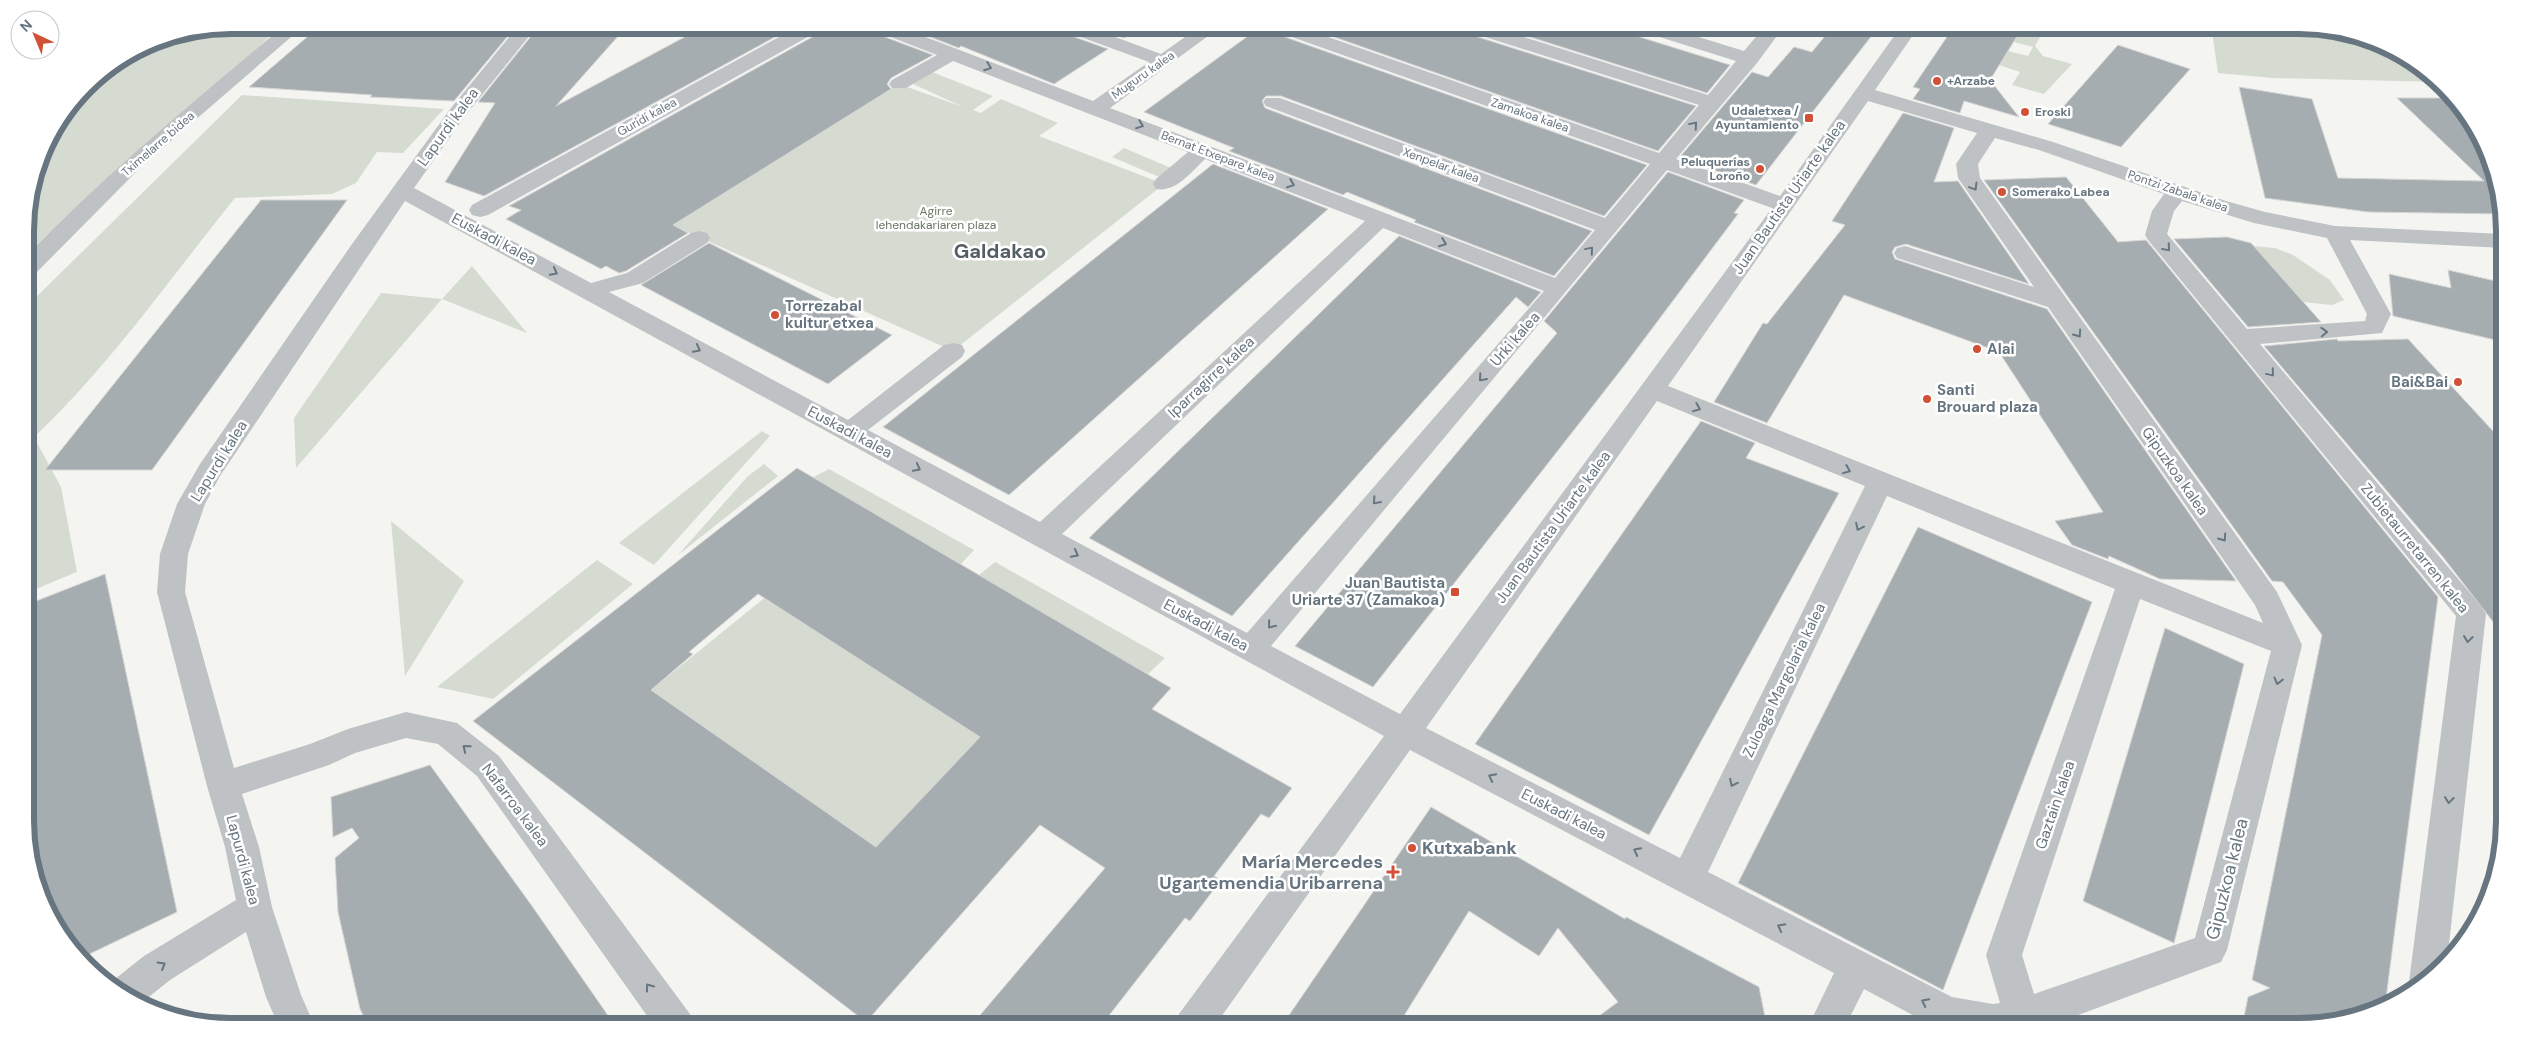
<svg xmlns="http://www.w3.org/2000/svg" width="2530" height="1052" font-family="'DM Sans',sans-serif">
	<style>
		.green { fill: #d6dbd2 }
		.building { fill: #a6adb1; stroke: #d6d5d4; fill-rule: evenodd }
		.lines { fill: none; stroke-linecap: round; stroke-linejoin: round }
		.street { fill: #bec2c5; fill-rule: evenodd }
		.oneway { stroke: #66757f }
		.poi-dot { fill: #d05135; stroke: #fff; stroke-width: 2 }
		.labels { text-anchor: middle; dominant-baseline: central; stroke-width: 5; stroke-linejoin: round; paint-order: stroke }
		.far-street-label { font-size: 12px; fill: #66757f; stroke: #fff }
		.far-poi-label { font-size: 12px; font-weight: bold; fill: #66757f; stroke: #fff; text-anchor: start }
		.far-park-label { font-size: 12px; fill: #697764; stroke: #fff }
		.street-label { font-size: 15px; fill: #66757f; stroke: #fff }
		.poi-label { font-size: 15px; font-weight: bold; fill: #66757f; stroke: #fff; text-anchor: start }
		.near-poi-label { font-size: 18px; font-weight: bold; fill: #66757f; stroke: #fff; text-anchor: start }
		.near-street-label { font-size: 18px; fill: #66757f; stroke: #fff }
		.district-label { font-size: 20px; font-weight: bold; fill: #535e65; stroke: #fff }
		.rim { fill: none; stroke: #66757f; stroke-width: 6 }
	</style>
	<rect width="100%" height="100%" fill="#f4f4f1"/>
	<path class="green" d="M 231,25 L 281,25 L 26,281 L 25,217 L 46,140 L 95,76 L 152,41 Z
		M 2024,25 L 2047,25 L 2035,46 L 2043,56 L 2072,64 L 2044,94 L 2012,85 L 2020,72 L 1999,65 L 2008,51 L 2028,56 L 2033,47 L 2014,42 Z
		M 2211,25 C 2291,25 2378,21 2439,82 L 2272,78 L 2218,73 Z
		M 932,72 L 993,96 L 973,110 L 981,113 L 1001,99 L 1058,123 L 1039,136 L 1164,184 L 953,351 L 672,225 L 899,84 L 963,107 L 913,84 Z
		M 242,95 L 444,109 L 403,153 L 377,152 L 356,183 L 332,194 L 235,198 C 171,277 108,368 34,437 L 61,487 L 77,572 L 26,593 L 26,307 Z
		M 1124,148 L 1183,173 L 1171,182 L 1112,157 Z
		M 2253,246 L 2275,248 L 2293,255 L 2330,280 L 2344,300 L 2332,305 L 2303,302 Z
		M 472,266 L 527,333 L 442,299 L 296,468 L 294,418 L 381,293 L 442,299 Z
		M 762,431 L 770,436 L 654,565 L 619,543 Z
		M 764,464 L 778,476 L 678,555 L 748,476 Z
		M 829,469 L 974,550 L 960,565 L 812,478 Z
		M 391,521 L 464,581 L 405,676 Z
		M 597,560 L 633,584 L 493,699 L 437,687 Z
		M 995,562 L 1165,658 L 1147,675 L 979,575 Z
		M 789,578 L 1015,724 L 876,847 L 651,690 Z"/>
	<path class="building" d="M 321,25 L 517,25 L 454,101 L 370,97 L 372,95 L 249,87 Z
		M 540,25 L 628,25 L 556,106 L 707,25 L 797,25 L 484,196 L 445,182 L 495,103 L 478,102 Z
		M 826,25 L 866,25 L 869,31 L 933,55 L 891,78 L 887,84 L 891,89 L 673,225 L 688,233 L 626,271 L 619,273 L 606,266 L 601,269 L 506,219 L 521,210 L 509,206 L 823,31 Z
		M 899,25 L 1055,25 L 1058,31 L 1108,49 L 1054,84 L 961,46 L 959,48 Z
		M 1088,25 L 1144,25 L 1124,38 Z
		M 1263,25 L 1268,31 L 1647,165 L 1604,216 L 1281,96 L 1266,96 L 1262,101 L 1265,108 L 1592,231 L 1554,276 L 1414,222 L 1416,220 L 1347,192 L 1343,195 L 1229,151 L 1234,148 L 1144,112 Z
		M 1300,25 L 1456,25 L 1459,31 L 1696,106 L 1658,151 Z
		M 1492,25 L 1601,25 L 1730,65 L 1707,93 Z
		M 1834,25 L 1880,25 L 1756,185 L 1679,158 L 1752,72 L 1768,77 L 1794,47 L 1812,52 Z
		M 1955,25 L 2024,25 L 1990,80 L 2019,117 L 1964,101 L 1960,113 L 1913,99 L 1920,89 L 1913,87 Z
		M 2118,45 L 2190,69 L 2121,147 L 2048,124 Z
		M 2239,87 L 2312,99 L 2338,178 L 2484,181 L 2397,98 L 2455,98 L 2463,106 L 2489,152 L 2503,204 L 2503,214 L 2368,212 L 2265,198 Z
		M 1903,113 L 1954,128 L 1934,182 L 1958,181 L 2029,284 L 1906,244 L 1895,247 L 1892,252 L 1895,259 L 2047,309 L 2236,581 L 2160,579 L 2109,556 L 2108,559 L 2072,545 L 2055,521 L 2103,512 L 1999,352 L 1844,295 L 1767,423 L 1714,402 L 1763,323 L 1767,324 L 1845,225 L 1832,221 Z
		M 1213,164 L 1328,209 L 1009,495 L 883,427 Z
		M 1668,172 L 1744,200 L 1734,213 L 1738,214 L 1624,366 L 1373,687 L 1295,646 L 1557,333 L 1544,321 Z
		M 2066,177 L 2118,242 L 2146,240 L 2438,597 L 2385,1006 L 2366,1016 L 2313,1027 L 2242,1027 L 2248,997 L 2270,988 L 2252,980 L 2322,635 L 2283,582 L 2272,581 L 1984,180 Z
		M 261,200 L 347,200 L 152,470 L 45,470 Z
		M 1399,236 L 1541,292 L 1528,307 L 1516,297 L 1232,616 L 1089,538 Z
		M 2227,237 L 2251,243 L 2321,322 L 2248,327 L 2174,239 Z
		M 709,243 L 892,335 L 828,384 L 641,285 Z
		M 2448,270 L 2504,283 L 2504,342 L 2393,316 L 2389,274 L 2451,288 Z
		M 2337,339 L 2338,341 L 2408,339 L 2504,443 L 2504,636 L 2443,557 L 2264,346 Z
		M 1701,421 L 1755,443 L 1746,458 L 1839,493 L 1649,835 L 1475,744 Z
		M 797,468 L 1171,688 L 1152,709 L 1292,788 L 1269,818 L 1261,814 L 1214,876 L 1221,880 L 1190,921 L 1185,918 L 1100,1027 L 970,1027 L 1105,868 L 1040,825 L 866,1022 L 473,721 ZM 758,594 L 980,737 L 876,847 L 651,690 L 693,654 L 689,652 Z
		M 1918,527 L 2092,602 L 1943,990 L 1738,883 Z
		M 105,574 L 177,912 L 79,959 L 68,947 L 41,900 L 27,848 L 26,605 Z
		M 2165,628 L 2244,664 L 2174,943 L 2083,901 Z
		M 430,765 L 532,906 L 616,1027 L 369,1027 L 360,1009 L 338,912 L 335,858 L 359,838 L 352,828 L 333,837 L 331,797 Z
		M 1431,807 L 1625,919 L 1626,917 L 1759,987 L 1767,1027 L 1584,1027 L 1618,1002 L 1558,928 L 1539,956 L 1469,911 L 1397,1027 L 1281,1027 Z"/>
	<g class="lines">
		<path class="street" d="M 285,25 L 305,25 L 142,166 L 34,275 L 26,277 L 26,257 C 106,173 196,100 285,25 Z
			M 519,25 L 538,25 L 465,116 L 414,188 L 591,283 L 627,273 L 691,233 L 699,231 L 707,233 L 710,238 L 707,243 L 643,283 L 609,292 L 848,420 L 944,345 L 953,343 L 962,345 L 965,351 L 962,357 L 868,430 L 1040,522 L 1365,221 L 1205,159 C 1192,171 1176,193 1156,189 L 1153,184 L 1156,179 L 1188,152 L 953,61 L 906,88 L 892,88 L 889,84 L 892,80 L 937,55 L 870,29 L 868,25 L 894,25 L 1093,101 L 1149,62 L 1059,29 L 1057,25 L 1083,25 L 1161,54 L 1202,25 L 1223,25 L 1110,108 L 1555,278 L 1595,230 L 1266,106 L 1263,102 L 1266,98 L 1280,98 L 1605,218 L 1650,164 L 1269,29 L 1267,25 L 1294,25 L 1659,153 L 1699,105 L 1460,29 L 1458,25 L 1486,25 L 1708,95 L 1736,61 L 1634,29 L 1632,25 L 1660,25 L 1744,51 L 1766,25 L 1785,25 L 1757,63 L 1676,159 L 1780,196 L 1902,25 L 1920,25 L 1875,90 L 2053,142 L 2226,201 L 2265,212 L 2335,226 L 2503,234 L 2503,248 L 2350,240 L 2391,314 L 2382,333 L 2260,344 L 2481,606 L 2486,614 L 2447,962 L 2424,985 L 2413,991 L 2409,982 L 2456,616 L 2148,240 L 2145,235 L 2152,211 L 2164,194 L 2039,150 L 1995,138 L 1978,164 L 1980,178 L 2277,592 L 2302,645 L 2227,950 L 2221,962 L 2046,1027 L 1935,1027 L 1864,989 L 1845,1027 L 1808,1027 L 1834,973 L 1410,750 L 1214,1027 L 1174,1027 L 1179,1014 L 1384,736 L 405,201 L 220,476 L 205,504 L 188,554 L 185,592 L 234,768 L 310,744 L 348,729 L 406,712 L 457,723 L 499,756 L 690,1014 L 695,1027 L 655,1027 L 477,776 L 438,744 L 406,738 L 355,753 L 329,765 L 242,794 L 259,847 L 272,907 L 301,995 L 315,1027 L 279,1027 L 266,997 L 246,932 L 170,980 L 140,1004 L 109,986 L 110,983 L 144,956 L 236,900 L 225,847 L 207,786 L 157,592 L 160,554 L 177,504 L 200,464 L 352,244 L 451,108 ZM 1868,101 L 1977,133 L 1956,164 L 1958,178 L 2034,287 L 1905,246 L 1897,248 L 1894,253 L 1897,258 L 2048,307 L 2255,605 L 2263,623 L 1668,386 ZM 1667,170 L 1772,208 L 1400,714 L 1271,646 ZM 2182,201 L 2254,223 L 2327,238 L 2367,314 L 2365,321 L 2247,329 L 2167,234 L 2174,211 ZM 1383,228 L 1544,291 L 1247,633 L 1062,534 ZM 1657,401 L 1865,486 L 1680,858 L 1426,728 ZM 1887,496 L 2115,589 L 1986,955 L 2000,1003 L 1993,1004 L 1952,997 L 1708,872 ZM 2140,599 L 2271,651 L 2195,938 L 2034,994 L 2022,955 Z
			M 801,25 L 824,25 L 822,29 L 488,215 L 480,217 L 472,215 L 469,210 L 472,205 Z"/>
	</g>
	<defs><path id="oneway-chevron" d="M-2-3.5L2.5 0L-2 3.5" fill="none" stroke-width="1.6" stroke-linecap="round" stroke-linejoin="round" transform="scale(1.25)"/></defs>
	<g class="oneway">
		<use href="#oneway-chevron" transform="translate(988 67) rotate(21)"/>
		<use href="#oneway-chevron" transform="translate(1140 125) rotate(21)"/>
		<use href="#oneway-chevron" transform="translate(1694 125) rotate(-50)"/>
		<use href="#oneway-chevron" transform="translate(1291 184) rotate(21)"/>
		<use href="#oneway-chevron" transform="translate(1974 187) rotate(59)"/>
		<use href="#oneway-chevron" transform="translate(1443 243) rotate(21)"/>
		<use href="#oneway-chevron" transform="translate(2167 248) rotate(50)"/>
		<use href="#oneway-chevron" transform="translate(1590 250) rotate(-50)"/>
		<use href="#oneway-chevron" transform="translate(554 272) rotate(28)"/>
		<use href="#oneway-chevron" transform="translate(2324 332) rotate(-3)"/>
		<use href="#oneway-chevron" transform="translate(2078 334) rotate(55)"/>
		<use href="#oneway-chevron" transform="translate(697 349) rotate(28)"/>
		<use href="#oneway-chevron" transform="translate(2271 373) rotate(50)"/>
		<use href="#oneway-chevron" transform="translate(1482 378) rotate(131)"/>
		<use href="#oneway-chevron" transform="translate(1697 408) rotate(22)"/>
		<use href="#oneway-chevron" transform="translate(917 468) rotate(28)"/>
		<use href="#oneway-chevron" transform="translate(1847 470) rotate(22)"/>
		<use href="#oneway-chevron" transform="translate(1376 501) rotate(131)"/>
		<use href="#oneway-chevron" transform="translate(1859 527) rotate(116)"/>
		<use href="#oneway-chevron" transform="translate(2223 538) rotate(55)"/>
		<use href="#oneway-chevron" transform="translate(1075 554) rotate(28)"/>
		<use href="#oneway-chevron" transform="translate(1271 625) rotate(129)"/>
		<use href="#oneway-chevron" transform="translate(2468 639) rotate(97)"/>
		<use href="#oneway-chevron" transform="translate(2278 681) rotate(104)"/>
		<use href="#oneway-chevron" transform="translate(466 748) rotate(-141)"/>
		<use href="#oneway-chevron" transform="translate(1492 777) rotate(-153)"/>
		<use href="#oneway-chevron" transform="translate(1733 783) rotate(116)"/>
		<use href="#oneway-chevron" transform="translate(2449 800) rotate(97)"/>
		<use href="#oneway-chevron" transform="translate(1637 851) rotate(-153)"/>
		<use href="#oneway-chevron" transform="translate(1781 927) rotate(-152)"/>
		<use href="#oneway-chevron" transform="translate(162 965) rotate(-31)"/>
		<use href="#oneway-chevron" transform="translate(649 987) rotate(-126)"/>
		<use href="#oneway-chevron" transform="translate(1925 1002) rotate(-153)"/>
	</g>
	<g class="poi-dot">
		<circle cx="1937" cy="81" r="5"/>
		<circle cx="2025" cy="112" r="5"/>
		<rect x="1804" y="113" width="10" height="10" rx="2.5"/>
		<circle cx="1760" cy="169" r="5"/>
		<circle cx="2002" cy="192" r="5"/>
		<circle cx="775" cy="315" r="5"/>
		<circle cx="1977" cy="349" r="5"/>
		<circle cx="2458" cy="382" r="5"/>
		<circle cx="1927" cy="399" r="5"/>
		<rect x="1450" y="587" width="10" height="10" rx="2.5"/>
		<circle cx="1412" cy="848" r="5"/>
		<path d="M1390.5 864.5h5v5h5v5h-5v5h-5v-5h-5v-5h5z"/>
	</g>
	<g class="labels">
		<g class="far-street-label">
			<text transform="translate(1143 75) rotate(-35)">Muguru kalea</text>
			<text transform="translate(1530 115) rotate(19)">Zamakoa kalea</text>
			<text transform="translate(647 117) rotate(-29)">Guridi kalea</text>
			<text transform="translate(158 144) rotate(-41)">Tximelarre bidea</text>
			<text transform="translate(1218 156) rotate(21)">Bernat Etxepare kalea</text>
			<text transform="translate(1441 165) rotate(20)">Xenpelar kalea</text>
			<text transform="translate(2178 191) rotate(19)">Pontzi Zabala kalea</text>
		</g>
		<g class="far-poi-label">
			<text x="1947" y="81">+Arzabe</text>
			<text x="1799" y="111" text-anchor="end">Udaletxea /<tspan x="1799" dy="14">Ayuntamiento</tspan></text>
			<text x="2035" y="112">Eroski</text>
			<text x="1750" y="162" text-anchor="end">Peluquerías<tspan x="1750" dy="14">Loroño</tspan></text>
			<text x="2012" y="192">Somerako Labea</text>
		</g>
		<g class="far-park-label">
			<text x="936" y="211">Agirre<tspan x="936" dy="14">lehendakariaren plaza</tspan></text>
		</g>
		<g class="street-label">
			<text transform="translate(448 127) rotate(-54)">Lapurdi kalea</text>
			<text transform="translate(1789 197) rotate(-55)">Juan Bautista Uriarte kalea</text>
			<text transform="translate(494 239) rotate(28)">Euskadi kalea</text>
			<text transform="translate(1515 339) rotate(-49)">Urki kalea</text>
			<text transform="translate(1211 377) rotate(-43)">Iparragirre kalea</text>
			<text transform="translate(850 432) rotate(28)">Euskadi kalea</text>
			<text transform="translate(219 461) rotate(-58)">Lapurdi kalea</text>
			<text transform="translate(2175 471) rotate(55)">Gipuzkoa kalea</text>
			<text transform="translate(1553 527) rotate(-54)">Juan Bautista Uriarte kalea</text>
			<text transform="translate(2415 548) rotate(51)">Zubietaurretarren kalea</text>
			<text transform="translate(1206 625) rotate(28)">Euskadi kalea</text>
			<text transform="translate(1784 680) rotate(-64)">Zuloaga Margolaria kalea</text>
			<text transform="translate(515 805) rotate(53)">Nafarroa kalea</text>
			<text transform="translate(2055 805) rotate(-71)">Gaztain kalea</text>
			<text transform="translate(1564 814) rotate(27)">Euskadi kalea</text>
			<text transform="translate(243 860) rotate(75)">Lapurdi kalea</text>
		</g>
		<g class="poi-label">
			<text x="785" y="306">Torrezabal<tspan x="785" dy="17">kultur etxea</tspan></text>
			<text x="1987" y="349">Alai</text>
			<text x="2448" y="382" text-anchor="end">Bai&amp;Bai</text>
			<text x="1937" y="390">Santi<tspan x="1937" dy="17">Brouard plaza</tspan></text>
			<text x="1445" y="583" text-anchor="end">Juan Bautista<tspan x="1445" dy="17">Uriarte 37 (Zamakoa)</tspan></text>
		</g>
		<g class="near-poi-label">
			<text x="1422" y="848">Kutxabank</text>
			<text x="1383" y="862" text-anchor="end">María Mercedes<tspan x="1383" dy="21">Ugartemendia Uribarrena</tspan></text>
		</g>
		<g class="near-street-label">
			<text transform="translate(2227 879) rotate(-76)">Gipuzkoa kalea</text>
		</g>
		<g class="district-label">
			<text x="1000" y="251">Galdakao</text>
		</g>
	</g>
	<path d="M0 0H2530V1052H0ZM231 34H2299A197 197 0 0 1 2496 231V821A197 197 0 0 1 2299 1018H231A197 197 0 0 1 34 821V231A197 197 0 0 1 231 34Z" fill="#fff" fill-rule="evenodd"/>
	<path class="rim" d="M231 34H2299A197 197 0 0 1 2496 231V821A197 197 0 0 1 2299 1018H231A197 197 0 0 1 34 821V231A197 197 0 0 1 231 34Z"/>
	<g transform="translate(35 35) rotate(316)"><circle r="24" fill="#ffffff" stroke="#c2c8cc"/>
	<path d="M0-4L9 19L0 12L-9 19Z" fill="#d05135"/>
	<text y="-8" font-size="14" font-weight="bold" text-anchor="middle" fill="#66757f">N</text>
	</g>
</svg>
